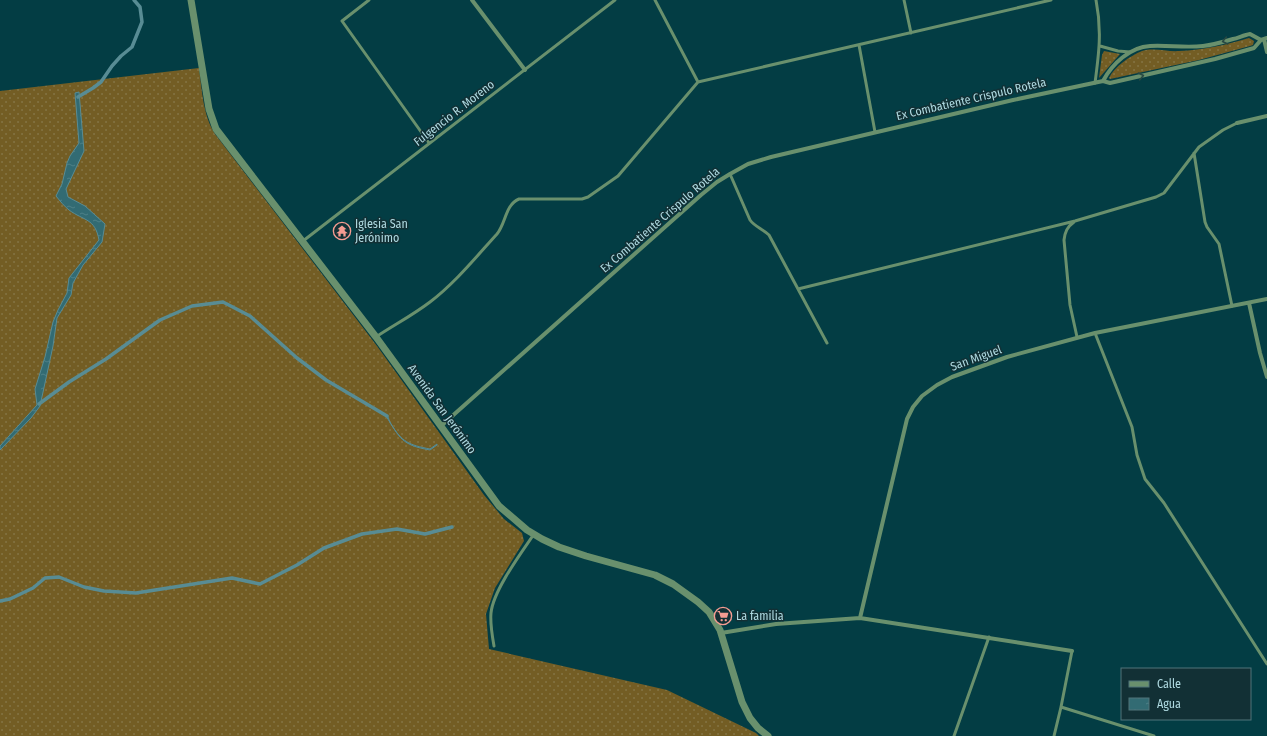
<svg xmlns="http://www.w3.org/2000/svg" width="1267" height="736" font-family="'Fira Sans Condensed',sans-serif">
	<style>
		.grass { fill: url(#grass-dots) }
		.water { fill: url(#water-ripples); stroke: #588c94 }
		.lines { fill: none; stroke-linecap: round; stroke-linejoin: round }
		.stream { stroke: #588c94; stroke-width: 3.5 }
		.service { stroke: #69906d; stroke-width: 3 }
		.minor { stroke: #69906d; stroke-width: 4 }
		.tertiary { stroke: #69906d; stroke-width: 7 }
		.oneway { stroke: #284843 }
		.labels { text-anchor: middle; dominant-baseline: central; stroke-width: 3; stroke-linejoin: round; paint-order: stroke }
		.street-label { font-size: 12px; fill: #afdae1; stroke: #123035 }
		.poi-label { font-size: 12px; fill: #afdae1; stroke: #123035; text-anchor: start }
	</style>
	<defs>
		<pattern id="grass-dots" width="8" height="8" patternUnits="userSpaceOnUse"><rect width="8" height="8" fill="#735d24"/><path d="M2 2h.1M6 6h.1" fill="none" stroke="#847444" stroke-width="1.8" stroke-linecap="round"/></pattern>
		<pattern id="water-ripples" width="26" height="14" patternUnits="userSpaceOnUse"><rect width="26" height="14" fill="#326b73"/><path d="M2 4q2-2 4 0t4 0M15 11q2-2 4 0t4 0" fill="none" stroke="#4d8087"/></pattern>
	</defs>
	<rect width="100%" height="100%" fill="#033d44"/>
	<path class="grass" d="M 1249,38 L 1254,41 L 1253,45 L 1250,46 L 1199,60 L 1110,79 L 1109,78 C 1115,66 1130,56 1142,51 C 1154,47 1167,52 1179,51 C 1203,50 1226,45 1249,38 Z
		M 1104,51 L 1120,54 L 1099,78 L 1102,55 Z
		M 199,68 C 202,90 203,115 215,134 L 377,346 L 484,495 L 504,519 L 522,533 L 524,541 L 495,588 L 486,614 L 489,649 L 667,690 L 756,733 L 759,736 L 0,736 L 0,91 Z"/>
	<path class="water" d="M 79,92 L 84,151 L 66,189 L 68,197 L 85,206 L 105,224 L 102,242 L 83,265 L 73,283 L 71,295 L 57,318 L 53,346 L 40,406 L 31,418 L 0,450 L 0,446 L 37,405 L 35,389 L 45,357 L 53,322 L 58,310 L 67,293 L 69,278 L 99,240 C 95,218 84,221 69,210 C 64,206 60,201 56,196 L 62,184 L 67,163 L 70,156 L 79,143 L 75,93 Z
		M 382,414 L 387,415 C 389,418 389,421 391,424 C 402,442 409,445 430,449 L 437,444 L 437,445 L 430,450 C 401,445 400,438 386,416 Z"/>
	<g class="lines">
		<path class="stream" d="M 78,97 L 93,88 L 101,82 L 112,66 L 121,56 L 132,47 L 142,22 L 140,7 L 134,0
			M 39,404 L 69,382 L 106,359 L 160,320 L 192,306 L 223,302 L 250,316 L 297,358 L 326,380 L 387,416
			M 0,601 L 10,599 L 33,588 L 45,578 L 59,577 L 84,587 L 104,591 L 136,593 L 232,578 L 260,584 L 297,565 L 324,548 L 362,534 L 397,529 L 425,534 L 452,527"/>
		<path class="service" d="M 369,0 L 342,21 L 429,143
			M 655,0 L 698,82
			M 904,0 L 911,33
			M 859,45 L 875,132
			M 1100,46 L 1118,51 L 1130,52
			M 1095,83 C 1099,53 1102,30 1096,0
			M 1194,153 L 1205,222 L 1207,227 L 1219,244 L 1232,306
			M 730,174 L 750,220 C 755,227 763,229 769,235 L 827,343
			M 1074,222 C 1067,227 1065,232 1064,240 L 1070,305 L 1077,337
			M 303,241 L 615,0
			M 798,289 L 1075,221 L 1156,197 L 1164,193 L 1199,147 L 1223,130 L 1237,123
			M 1095,333 L 1132,427 L 1137,455 L 1145,479 L 1164,503 L 1267,664
			M 376,337 C 394,325 413,315 430,302 C 455,283 476,257 497,234 C 506,223 505,205 519,199 L 582,199 L 588,197 L 618,176 L 698,82 L 1051,0
			M 494,646 C 492,635 490,624 491,613 C 493,591 521,553 534,534
			M 1061,707 L 1154,736
			M 954,736 L 989,637
			M 1054,736 L 1061,707 L 1072,651"/>
		<path class="minor" d="M 472,0 L 525,70
			M 1264,39 L 1267,52
			M 1103,81 C 1112,64 1130,47 1150,46 C 1168,45 1185,48 1203,46 C 1212,45 1223,42 1233,39 C 1238,38 1244,35 1250,34 L 1261,40
			M 1237,123 L 1267,116
			M 1249,303 L 1260,353 L 1267,377
			M 441,426 L 701,195 L 717,182 L 730,174 L 748,164 L 771,157 L 1013,100 L 1103,81 L 1110,83 L 1215,59 L 1254,48 L 1261,40 L 1267,38
			M 860,618 L 907,419 L 913,407 L 922,396 L 937,385 L 952,377 L 1007,357 L 1095,333 L 1267,299
			M 721,633 L 776,624 L 860,618 L 1072,651"/>
		<path class="tertiary" d="M 191,0 L 209,109 L 216,129 L 376,337 L 499,506 L 527,530 L 542,539 L 559,547 L 586,556 L 655,575 L 673,584 L 698,602 L 709,612 L 720,630 L 742,702 L 750,718 L 758,728 L 768,736"/>
	</g>
	<defs><path id="oneway-chevron" d="M-2-3.5L2.5 0L-2 3.5" fill="none" stroke-width="1.6" stroke-linecap="round" stroke-linejoin="round"/></defs>
	<g class="oneway">
		<use href="#oneway-chevron" transform="translate(1225 41) rotate(168)"/>
		<use href="#oneway-chevron" transform="translate(1141 76) rotate(-12)"/>
	</g>
	<defs>
		<symbol id="temple-ring" viewBox="-11 -11 22 22"><circle r="9.5" fill="#123035" stroke="#f59c92" stroke-width="1.5"/><path d="M0-6L5-2H3V0L6.5 2.5H4V6H1.5V3h-3V6H-4V2.5H-6.5L-3 0V-2H-5Z" fill="#f59c92"/></symbol>
		<symbol id="supermarket-ring" viewBox="-11 -11 22 22"><circle r="9.5" fill="#123035" stroke="#f59c92" stroke-width="1.5"/><path d="M-6-5.5h2.5l.6 2H6L4.5 2H-2.5L-4.4-4H-6ZM-1.5 3.2a1.3 1.3 0 1 0 .1 0ZM3 3.2a1.3 1.3 0 1 0 .1 0Z" fill="#f59c92"/></symbol>
	</defs>
	<g fill-rule="evenodd">
		<use href="#temple-ring" x="332" y="221" width="20" height="20"/>
		<use href="#supermarket-ring" x="713" y="606" width="20" height="20"/>
	</g>
	<g class="labels">
		<g class="street-label">
			<text transform="translate(971 99) rotate(-13)">Ex Combatiente Crispulo Rotela</text>
			<text transform="translate(454 113) rotate(-38)">Fulgencio R. Moreno</text>
			<text transform="translate(660 220) rotate(-41)">Ex Combatiente Crispulo Rotela</text>
			<text transform="translate(976 358) rotate(-20)">San Miguel</text>
			<text transform="translate(442 409) rotate(54)">Avenida San Jerónimo</text>
		</g>
		<g class="poi-label">
			<text x="355" y="224">Iglesia San<tspan x="355" dy="14">Jerónimo</tspan></text>
			<text x="736" y="616">La familia</text>
		</g>
	</g>
	<rect x="1121" y="668" width="130" height="52" fill="#123035" stroke="#51747a"/>
	<rect x="1129" y="681" width="20" height="6" fill="#69906d" stroke="#51747a"/>
	<text x="1157" y="688" font-size="12" fill="#afdae1">Calle</text>
	<rect x="1129" y="698" width="20" height="12" fill="url(#water-ripples)" stroke="#51747a"/>
	<text x="1157" y="708" font-size="12" fill="#afdae1">Agua</text>
</svg>
